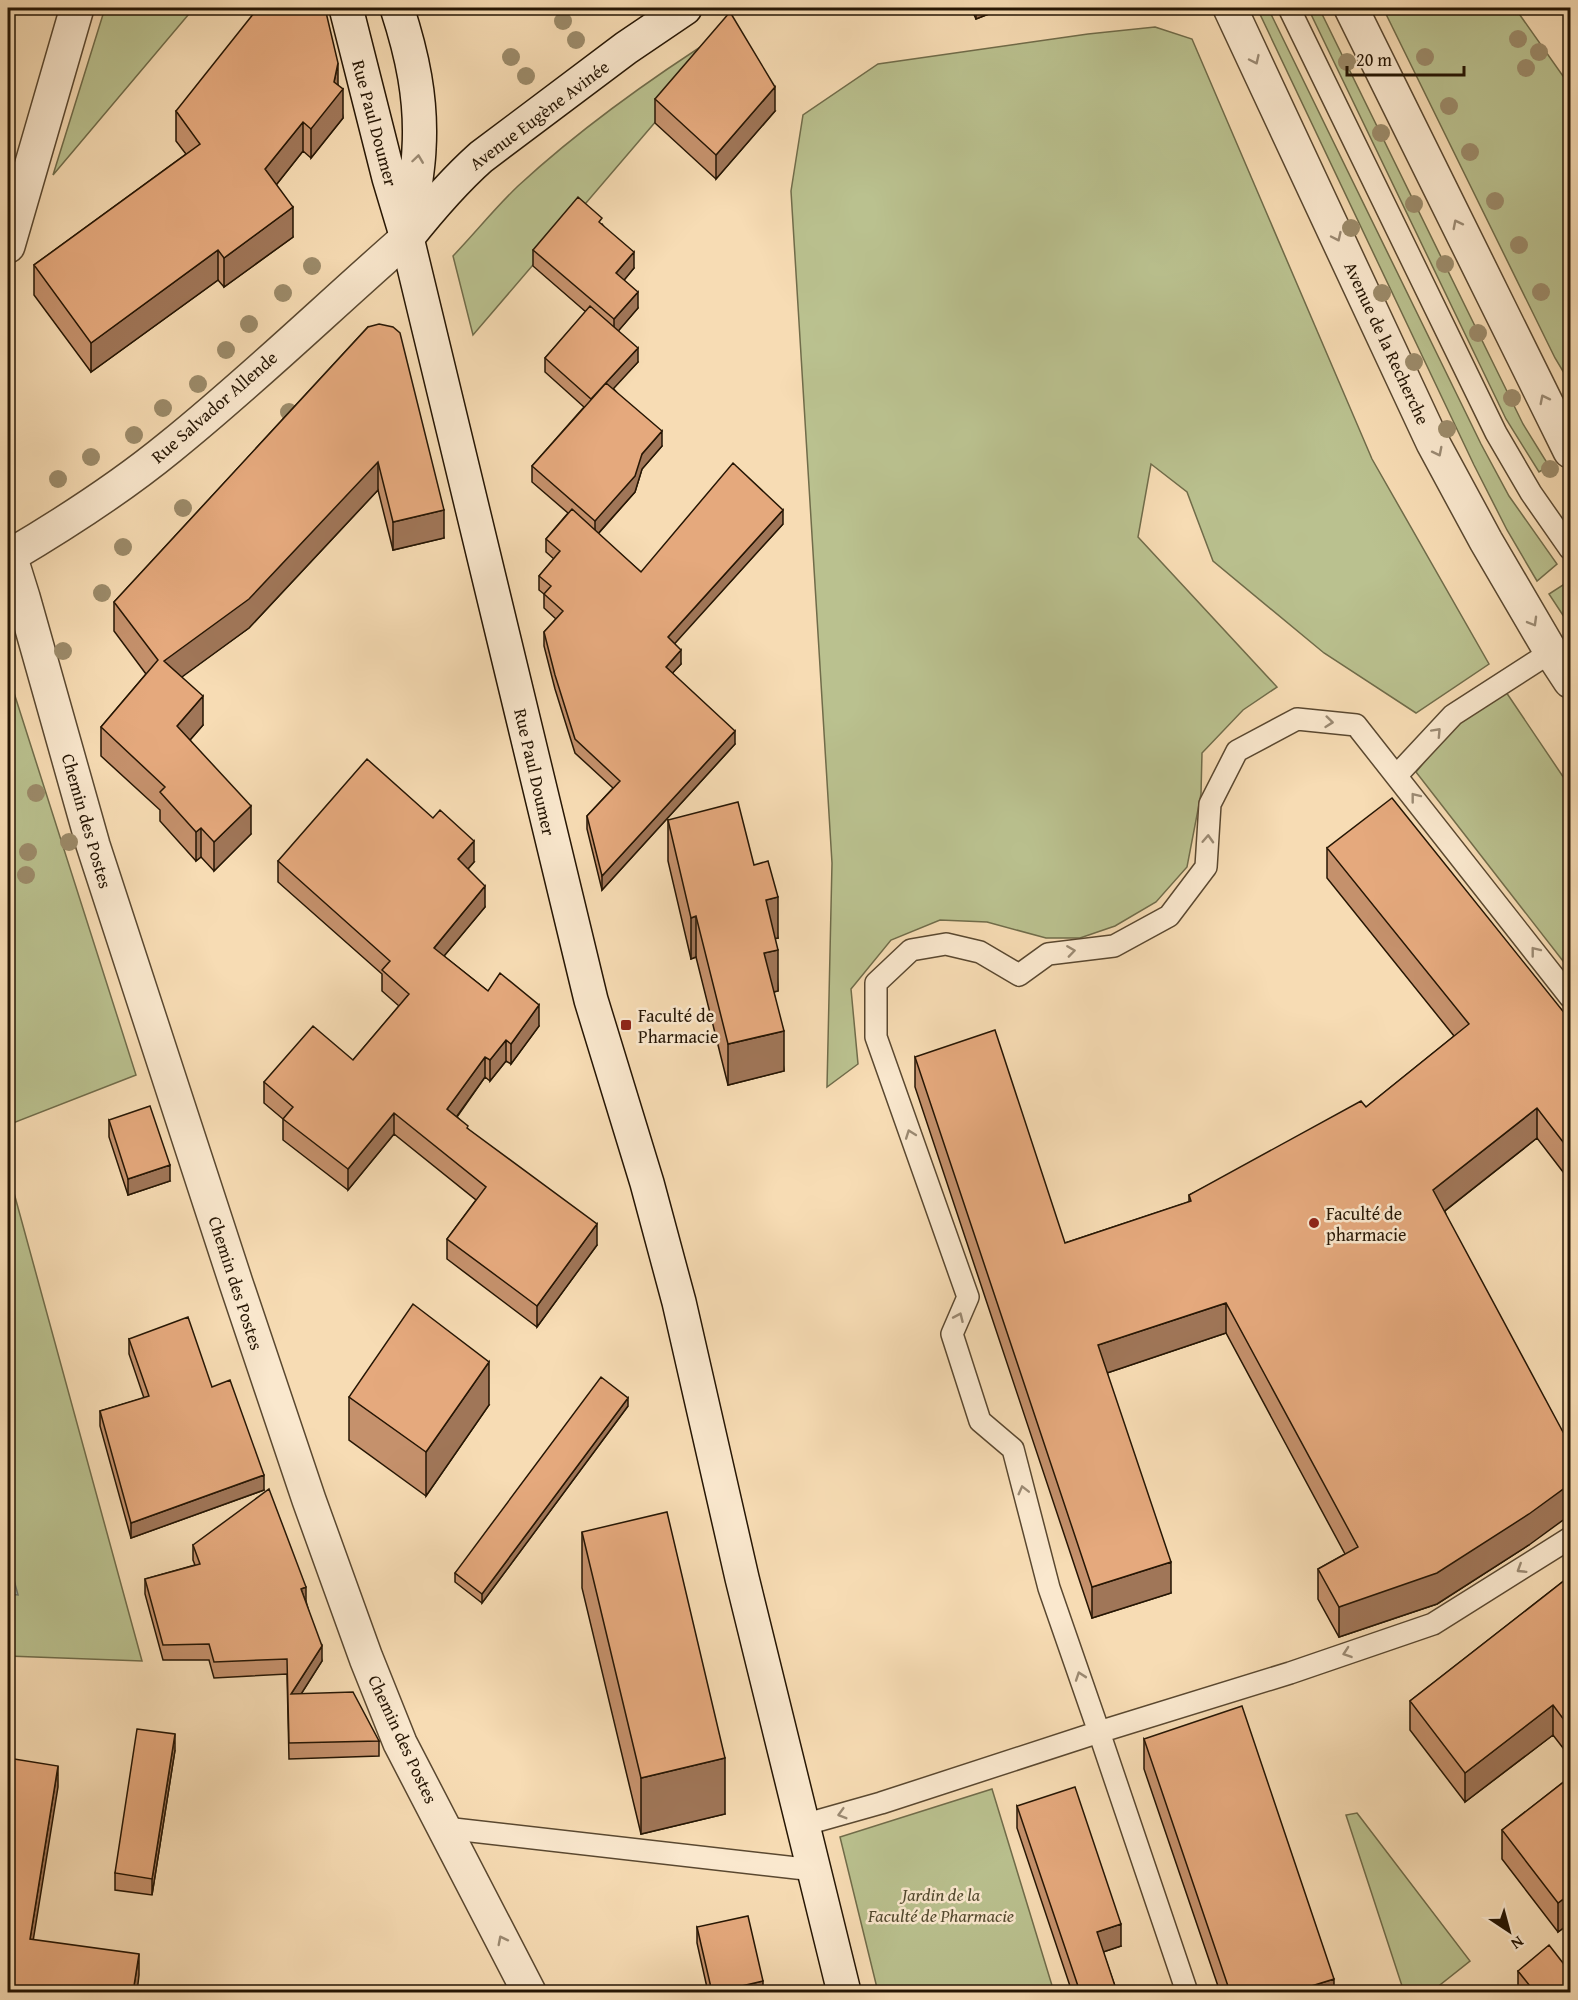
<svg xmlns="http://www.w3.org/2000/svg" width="1578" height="2000" font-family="'Gentium Book Plus',serif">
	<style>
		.green { fill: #bac18f; stroke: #706c4a; stroke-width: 1.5 }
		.water { fill: #9ebab3; stroke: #6e786d; stroke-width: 1.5 }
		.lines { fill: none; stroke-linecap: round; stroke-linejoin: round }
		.lane-casing { stroke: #5a4830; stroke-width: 24 }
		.street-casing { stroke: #5a4830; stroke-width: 36 }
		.secondary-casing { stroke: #261604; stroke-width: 36 }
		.lane { stroke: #fae8ce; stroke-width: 21 }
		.street { stroke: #fae8ce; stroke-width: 33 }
		.secondary { stroke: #fae8ce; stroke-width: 33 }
		.tree { fill: #9c8b6a }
		.wall { fill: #c5916c; stroke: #261604; stroke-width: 1.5 }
		.shaded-wall { fill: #a07658; stroke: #261604; stroke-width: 1.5 }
		.building { fill: #e5a97d; stroke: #261604; stroke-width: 1.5 }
		.oneway { stroke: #9b8a73 }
		.poi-dot { fill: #8f2418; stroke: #fae8ce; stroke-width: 2 }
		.labels { text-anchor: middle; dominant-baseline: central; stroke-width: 5; stroke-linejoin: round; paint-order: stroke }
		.street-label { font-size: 18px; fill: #261604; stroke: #fae8ce }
		.poi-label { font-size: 18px; fill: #261604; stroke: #fae8ce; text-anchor: start }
		.park-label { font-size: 18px; font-style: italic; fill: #52492e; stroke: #fae8ce }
	</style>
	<rect width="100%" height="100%" fill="#f7dcb4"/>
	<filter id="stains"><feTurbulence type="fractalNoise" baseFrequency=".00333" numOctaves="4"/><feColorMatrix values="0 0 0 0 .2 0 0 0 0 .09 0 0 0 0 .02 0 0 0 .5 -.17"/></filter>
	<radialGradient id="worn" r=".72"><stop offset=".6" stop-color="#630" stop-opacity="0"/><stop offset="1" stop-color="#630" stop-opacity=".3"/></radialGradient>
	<path class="green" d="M 105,8 L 194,8 L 53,175 Z
		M 1257,8 L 1268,8 L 1481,444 L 1509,496 L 1557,564 L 1537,581 L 1507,530 L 1474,465 Z
		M 1308,8 L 1319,8 L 1523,424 L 1549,466 L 1539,472 L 1506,419 Z
		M 1383,8 L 1515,8 L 1570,86 L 1570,383 L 1555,358 Z
		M 1155,27 L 1192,39 L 1372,459 L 1489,664 L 1416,713 L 1324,653 L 1213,561 L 1187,492 L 1151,464 L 1138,537 L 1277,687 L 1243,710 L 1202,753 L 1201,794 L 1187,867 L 1156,902 L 1115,926 L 1080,938 L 1046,938 L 987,922 L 940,920 L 891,940 L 851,989 L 858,1064 L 827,1087 L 832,863 L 791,191 L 803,115 L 878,64 L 1088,34 Z
		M 727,30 L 657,120 L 473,335 L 453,256 C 475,233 495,208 518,186 C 582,127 654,76 727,30 Z
		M 1569,581 L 1570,583 L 1570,626 L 1549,594 Z
		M 8,674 L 136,1075 L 8,1125 Z
		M 1506,692 L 1570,787 L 1570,970 L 1416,772 L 1459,720 Z
		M 8,1171 L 142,1661 L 8,1656 Z
		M 992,1789 L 1054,1992 L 878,1992 L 840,1837 Z
		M 1357,1813 L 1470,1961 L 1431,1992 L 1404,1992 L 1346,1815 Z"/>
	<path class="water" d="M 8,1558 L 18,1595 L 8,1594 Z"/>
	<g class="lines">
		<defs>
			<path id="lane" d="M 1289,8 L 1496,433 L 1531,493 L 1570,549
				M 1397,775 L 1453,715 L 1551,652
				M 803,1825 L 881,1803 L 1099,1732 L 1290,1673 L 1433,1624 L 1570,1538
				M 445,1828 L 814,1870
				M 1187,1992 L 1099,1732 L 1049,1588 L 1013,1449 L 980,1421 L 952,1334 L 968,1297 L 876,1037 L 876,983 L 911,950 L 946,944 L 980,952 L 1019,975 L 1048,954 L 1114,946 L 1169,916 L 1206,867 L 1210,804 L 1237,751 L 1297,719 L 1356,725 L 1570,997"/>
			<path id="street" d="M 1230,8 L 1433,443 L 1486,541 L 1551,652 L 1570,681
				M 1351,8 L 1570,451
				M 8,246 L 77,8
				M 8,549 L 23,597 L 93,845 L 236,1283 L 309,1500 L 366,1658 L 400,1743 L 529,1992
				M 8,557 C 64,524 120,488 170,447 C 252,381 328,307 407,238"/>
			<path id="secondary" d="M 346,8 L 389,178 L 407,238 L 591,1000 L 647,1183 L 679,1302 L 742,1578 L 844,1992
				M 397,8 C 412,54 422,99 419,149 C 418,175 412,201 409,227
				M 407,238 C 430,209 454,181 481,157 L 626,48 L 685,8"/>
		</defs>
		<use href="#lane" class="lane-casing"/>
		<use href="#street" class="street-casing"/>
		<use href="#secondary" class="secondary-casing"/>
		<use href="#lane" class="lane"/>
		<use href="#street" class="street"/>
		<use href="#secondary" class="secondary"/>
	</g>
	<g class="tree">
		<circle cx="563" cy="21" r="9"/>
		<circle cx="1518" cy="39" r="9"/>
		<circle cx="576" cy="40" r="9"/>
		<circle cx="1539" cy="52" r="9"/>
		<circle cx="511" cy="57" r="9"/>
		<circle cx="1425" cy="57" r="9"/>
		<circle cx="1347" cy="62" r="9"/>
		<circle cx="1526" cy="68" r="9"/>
		<circle cx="526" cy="76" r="9"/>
		<circle cx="1449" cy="106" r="9"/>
		<circle cx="1381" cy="133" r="9"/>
		<circle cx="1470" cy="152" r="9"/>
		<circle cx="1495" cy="201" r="9"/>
		<circle cx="1414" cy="204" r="9"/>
		<circle cx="1351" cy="228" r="9"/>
		<circle cx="1519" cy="245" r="9"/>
		<circle cx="1445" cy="264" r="9"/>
		<circle cx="312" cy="266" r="9"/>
		<circle cx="1541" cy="292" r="9"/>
		<circle cx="283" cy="293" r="9"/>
		<circle cx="1382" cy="293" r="9"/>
		<circle cx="249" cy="324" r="9"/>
		<circle cx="1478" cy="333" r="9"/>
		<circle cx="226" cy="350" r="9"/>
		<circle cx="1414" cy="362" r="9"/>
		<circle cx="198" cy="384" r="9"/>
		<circle cx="1512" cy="398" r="9"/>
		<circle cx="163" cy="408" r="9"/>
		<circle cx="289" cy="412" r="9"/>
		<circle cx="1447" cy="429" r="9"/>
		<circle cx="134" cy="435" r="9"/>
		<circle cx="91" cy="457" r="9"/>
		<circle cx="1550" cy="469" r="9"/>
		<circle cx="58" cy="479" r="9"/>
		<circle cx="183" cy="508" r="9"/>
		<circle cx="123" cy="547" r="9"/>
		<circle cx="102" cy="593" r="9"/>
		<circle cx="63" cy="651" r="9"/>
		<circle cx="36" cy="793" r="9"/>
		<circle cx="69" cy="842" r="9"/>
		<circle cx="28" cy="852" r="9"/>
		<circle cx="26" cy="875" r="9"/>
	</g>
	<path class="wall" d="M 8,8 L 53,8 L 52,14 L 8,10 Z
		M 971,8 L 1004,8 L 976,19 Z
		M 338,85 L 343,118 L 311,158 L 303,151 L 276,185 L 293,237 L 224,287 L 218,280 L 91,372 L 34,295 L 34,265 L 186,154 L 176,141 L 176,111 Z
		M 655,99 L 775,111 L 716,179 L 655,123 Z
		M 602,224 L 634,268 L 624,280 L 638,308 L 618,331 L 638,362 L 613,388 L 662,446 L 642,469 L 635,492 L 598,534 L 641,572 L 783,524 L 674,643 L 681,664 L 672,673 L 735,744 L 602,890 L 587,829 L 587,816 L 613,788 L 575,753 L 555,689 L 544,646 L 544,632 L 556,619 L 544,608 L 544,594 L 539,590 L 539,576 L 554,559 L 546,552 L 546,539 L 568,513 L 532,482 L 532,466 L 584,407 L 545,372 L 545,358 L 586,312 L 533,266 L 533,250 Z
		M 368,327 L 444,538 L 393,550 L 378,490 L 249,628 L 181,677 L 203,725 L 190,740 L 251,834 L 214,871 L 201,857 L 196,861 L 160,821 L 160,810 L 101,756 L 101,727 L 146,674 L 114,631 L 114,602 Z
		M 668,820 L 754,865 L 778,938 L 775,938 L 778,991 L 774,992 L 784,1071 L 728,1085 L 696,957 L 691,959 L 668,861 Z
		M 1327,848 L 1570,1020 L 1570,1181 L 1537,1138 L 1445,1211 L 1529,1545 L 1437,1604 L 1339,1637 L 1318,1599 L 1318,1569 L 1345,1554 L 1226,1333 L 1107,1373 L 1171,1593 L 1092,1618 L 915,1087 L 915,1057 L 1065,1243 L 1189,1202 L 1189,1195 L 1366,1107 L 1454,1036 L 1327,878 Z
		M 278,861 L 474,862 L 468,869 L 485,907 L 444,956 L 488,991 L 539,1026 L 511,1064 L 506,1061 L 490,1081 L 485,1077 L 457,1117 L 468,1129 L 597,1245 L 537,1327 L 447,1259 L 447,1239 L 476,1200 L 394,1134 L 348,1190 L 283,1140 L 283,1119 L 264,1103 L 264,1082 L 353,1060 L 399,1006 L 382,991 L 382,974 L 278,882 Z
		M 109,1120 L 170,1181 L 128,1195 L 109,1137 Z
		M 129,1339 L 212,1387 L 264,1490 L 131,1538 L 100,1426 L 100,1411 L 144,1398 L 129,1354 Z
		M 349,1397 L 489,1405 L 426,1496 L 349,1440 Z
		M 628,1406 L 482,1603 L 455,1582 L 455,1573 Z
		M 582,1532 L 725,1814 L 641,1834 L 582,1588 Z
		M 193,1545 L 306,1601 L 322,1661 L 301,1694 L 379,1741 L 379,1756 L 289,1759 L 287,1674 L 214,1678 L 209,1660 L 163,1660 L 145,1594 L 145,1579 L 195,1565 L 193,1560 Z
		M 1570,1576 L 1570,1757 L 1553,1735 L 1465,1802 L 1410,1730 L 1410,1701 Z
		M 1144,1739 L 1334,1992 L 1220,1992 L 1144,1769 Z
		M 175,1750 L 152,1895 L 115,1890 L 115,1873 Z
		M 1570,1777 L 1570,1923 L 1558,1932 L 1502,1859 L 1502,1830 Z
		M 1017,1806 L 1121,1946 L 1103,1952 L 1117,1992 L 1072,1992 L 1017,1828 Z
		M 697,1927 L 763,1992 L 708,1992 L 697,1943 Z
		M 1518,1971 L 1570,1992 L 1518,1992 Z"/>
	<path class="shaded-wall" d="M 976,8 L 1004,8 L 976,19 Z
		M 338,63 L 338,93 L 343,89 L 343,118 L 311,158 L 311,129 L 334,82 Z
		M 775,87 L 775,111 L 716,179 L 716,155 Z
		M 303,122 L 303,151 L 265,199 L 265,169 Z
		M 293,207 L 293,237 L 224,287 L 224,258 Z
		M 218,250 L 218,280 L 91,372 L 91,343 Z
		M 634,252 L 634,268 L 616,290 L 616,273 Z
		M 638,292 L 638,308 L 614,336 L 614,319 Z
		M 638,348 L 638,362 L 591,413 L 591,399 Z
		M 662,431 L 662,446 L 642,469 L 635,492 L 595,537 L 595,521 L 642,454 Z
		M 378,462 L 378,490 L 249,628 L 164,690 L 164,661 Z
		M 444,510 L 444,538 L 393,550 L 393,522 Z
		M 783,510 L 783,524 L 668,651 L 668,637 Z
		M 681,650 L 681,664 L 666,680 L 666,667 Z
		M 203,696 L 203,725 L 177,755 L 177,726 Z
		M 735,731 L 735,744 L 602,890 L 602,876 Z
		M 251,806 L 251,834 L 214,871 L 214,842 Z
		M 201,828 L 201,857 L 196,861 L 196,832 Z
		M 474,841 L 474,862 L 458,880 L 458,859 Z
		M 485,886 L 485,907 L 434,968 L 434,948 Z
		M 778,897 L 778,938 L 766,940 L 766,900 Z
		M 696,916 L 696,957 L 691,959 L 691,918 Z
		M 778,950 L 778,991 L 764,994 L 764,953 Z
		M 539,1005 L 539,1026 L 511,1064 L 511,1044 Z
		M 784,1031 L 784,1071 L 728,1085 L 728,1044 Z
		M 506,1040 L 506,1061 L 490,1081 L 490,1060 Z
		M 485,1057 L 485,1077 L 447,1130 L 447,1109 Z
		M 1537,1108 L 1537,1138 L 1433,1220 L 1433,1190 Z
		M 394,1113 L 394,1134 L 348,1190 L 348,1169 Z
		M 170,1165 L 170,1181 L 128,1195 L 128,1179 Z
		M 597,1224 L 597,1245 L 537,1327 L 537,1306 Z
		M 1226,1303 L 1226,1333 L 1098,1376 L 1098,1345 Z
		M 489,1362 L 489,1405 L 426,1496 L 426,1452 Z
		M 628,1398 L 628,1406 L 482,1603 L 482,1594 Z
		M 264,1475 L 264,1490 L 131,1538 L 131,1523 Z
		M 1570,1484 L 1570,1515 L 1529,1545 L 1437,1604 L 1339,1637 L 1339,1607 Z
		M 1171,1562 L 1171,1593 L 1092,1618 L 1092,1587 Z
		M 306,1587 L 306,1603 L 301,1589 Z
		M 322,1646 L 322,1661 L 291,1710 L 291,1694 Z
		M 1553,1705 L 1553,1735 L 1465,1802 L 1465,1773 Z
		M 175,1734 L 175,1750 L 152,1895 L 152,1879 Z
		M 725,1758 L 725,1814 L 641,1834 L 641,1778 Z
		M 58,1766 L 58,1787 L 30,1960 L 30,1939 Z
		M 1570,1894 L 1570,1923 L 1558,1932 L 1558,1903 Z
		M 1121,1924 L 1121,1946 L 1097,1954 L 1097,1932 Z
		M 139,1954 L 139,1975 L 137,1992 L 133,1992 Z
		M 1334,1979 L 1334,1992 L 1292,1992 Z
		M 763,1981 L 763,1992 L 716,1992 Z"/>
	<path class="building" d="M 258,8 L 325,8 L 338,63 L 334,82 L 343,89 L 311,129 L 303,122 L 265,169 L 293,207 L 224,258 L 218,250 L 91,343 L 34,265 L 200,144 L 176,111 Z
		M 730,12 L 775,87 L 716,155 L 655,99 Z
		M 578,197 L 602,218 L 599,222 L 634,252 L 616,273 L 638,292 L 614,319 L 533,250 Z
		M 590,306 L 638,348 L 591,399 L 545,358 Z
		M 379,324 L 393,327 L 400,333 L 444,510 L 393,522 L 378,462 L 249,599 L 164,661 L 203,696 L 177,726 L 251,806 L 214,842 L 201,828 L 196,832 L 160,792 L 165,787 L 101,727 L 158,660 L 114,602 L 368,327 Z
		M 606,383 L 662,431 L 642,454 L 635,476 L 595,521 L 532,466 Z
		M 733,463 L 783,510 L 668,637 L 681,650 L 666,667 L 735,731 L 602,876 L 587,816 L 620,781 L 575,739 L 555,675 L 544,632 L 563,611 L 544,594 L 551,586 L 539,576 L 560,551 L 546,539 L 572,509 L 641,572 Z
		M 367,759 L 433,818 L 440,810 L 474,841 L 458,859 L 485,886 L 434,948 L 488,991 L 500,973 L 539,1005 L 511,1044 L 506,1040 L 490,1060 L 485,1057 L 447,1109 L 468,1126 L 467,1128 L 597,1224 L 537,1306 L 447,1239 L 486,1187 L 394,1113 L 348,1169 L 283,1119 L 293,1107 L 264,1082 L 313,1026 L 353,1060 L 409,994 L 382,970 L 390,961 L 278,861 Z
		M 1392,798 L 1570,1020 L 1570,1151 L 1537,1108 L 1433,1190 L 1563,1432 L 1570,1428 L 1570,1484 L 1529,1514 L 1437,1573 L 1339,1607 L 1318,1569 L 1358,1547 L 1226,1303 L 1098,1345 L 1171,1562 L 1092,1587 L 915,1057 L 995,1030 L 1065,1243 L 1191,1201 L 1189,1195 L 1361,1101 L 1366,1107 L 1469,1024 L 1327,848 Z
		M 738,802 L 754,865 L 768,861 L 778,897 L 766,900 L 778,950 L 764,953 L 784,1031 L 728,1044 L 696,916 L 691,918 L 668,820 Z
		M 150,1106 L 170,1165 L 128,1179 L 109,1120 Z
		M 413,1304 L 489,1362 L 426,1452 L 349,1397 Z
		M 188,1317 L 212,1387 L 230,1380 L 264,1475 L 131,1523 L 100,1411 L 149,1396 L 129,1339 Z
		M 601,1377 L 628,1398 L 482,1594 L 455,1573 Z
		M 269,1489 L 306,1587 L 301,1589 L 322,1646 L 291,1694 L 353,1692 L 379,1741 L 289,1743 L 287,1659 L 214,1662 L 209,1644 L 163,1645 L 145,1579 L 200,1564 L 193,1545 Z
		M 667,1512 L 725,1758 L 641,1778 L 582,1532 Z
		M 1570,1576 L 1570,1728 L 1553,1705 L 1465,1773 L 1410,1701 Z
		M 1242,1706 L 1334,1979 L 1292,1992 L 1230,1992 L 1144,1739 Z
		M 137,1729 L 175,1734 L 152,1879 L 115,1873 Z
		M 8,1758 L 58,1766 L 30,1939 L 139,1954 L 133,1992 L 8,1992 Z
		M 1570,1777 L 1570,1894 L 1558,1903 L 1502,1830 Z
		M 1075,1787 L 1121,1924 L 1097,1932 L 1117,1992 L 1080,1992 L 1017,1806 Z
		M 748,1916 L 763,1981 L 716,1992 L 712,1992 L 697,1927 Z
		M 1549,1945 L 1570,1972 L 1570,1992 L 1521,1992 L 1530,1986 L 1518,1971 Z"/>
	<defs><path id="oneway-chevron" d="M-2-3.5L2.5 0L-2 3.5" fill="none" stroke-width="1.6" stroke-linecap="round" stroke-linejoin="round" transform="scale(1.5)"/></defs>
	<g class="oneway">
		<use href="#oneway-chevron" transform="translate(1255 60) rotate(65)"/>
		<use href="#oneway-chevron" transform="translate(418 159) rotate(-82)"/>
		<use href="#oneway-chevron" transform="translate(1457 224) rotate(-117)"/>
		<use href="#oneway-chevron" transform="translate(1337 237) rotate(65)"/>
		<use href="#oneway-chevron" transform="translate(1544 399) rotate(-117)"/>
		<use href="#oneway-chevron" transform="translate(1438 452) rotate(63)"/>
		<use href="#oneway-chevron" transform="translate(1533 622) rotate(60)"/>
		<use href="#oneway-chevron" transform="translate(1329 722) rotate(6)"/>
		<use href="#oneway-chevron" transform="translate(1437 732) rotate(-47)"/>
		<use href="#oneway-chevron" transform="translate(1415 797) rotate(-128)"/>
		<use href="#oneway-chevron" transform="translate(1208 839) rotate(-87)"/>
		<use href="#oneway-chevron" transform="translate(1071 951) rotate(-8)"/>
		<use href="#oneway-chevron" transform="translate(1535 951) rotate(-128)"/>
		<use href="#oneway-chevron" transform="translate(910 1134) rotate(-110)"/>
		<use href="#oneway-chevron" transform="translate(959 1317) rotate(-66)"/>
		<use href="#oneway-chevron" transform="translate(1023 1490) rotate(-104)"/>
		<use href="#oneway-chevron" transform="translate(1521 1569) rotate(148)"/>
		<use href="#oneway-chevron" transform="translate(1347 1653) rotate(161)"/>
		<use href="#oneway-chevron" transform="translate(1080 1676) rotate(-109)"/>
		<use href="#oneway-chevron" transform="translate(842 1814) rotate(164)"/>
		<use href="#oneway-chevron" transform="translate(502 1940) rotate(-117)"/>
	</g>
	<g class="poi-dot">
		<rect x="620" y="1019" width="12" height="12" rx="3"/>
		<circle cx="1314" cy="1223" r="6"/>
	</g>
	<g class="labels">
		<g class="street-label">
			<text transform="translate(539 115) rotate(-37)">Avenue Eugène Avinée</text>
			<text transform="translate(375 123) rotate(75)">Rue Paul Doumer</text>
			<text transform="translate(1387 343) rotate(65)">Avenue de la Recherche</text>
			<text transform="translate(214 407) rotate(-41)">Rue Salvador Allende</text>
			<text transform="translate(535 772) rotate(77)">Rue Paul Doumer</text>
			<text transform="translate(87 821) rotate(74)">Chemin des Postes</text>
			<text transform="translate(236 1283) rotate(72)">Chemin des Postes</text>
			<text transform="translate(403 1739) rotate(65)">Chemin des Postes</text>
		</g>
		<g class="poi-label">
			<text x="638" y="1015">Faculté de<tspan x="638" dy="21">Pharmacie</tspan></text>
			<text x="1326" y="1213">Faculté de<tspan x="1326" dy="21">pharmacie</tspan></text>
		</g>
		<g class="park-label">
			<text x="941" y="1894">Jardin de la<tspan x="941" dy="21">Faculté de Pharmacie</tspan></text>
		</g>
	</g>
	<rect width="1578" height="2000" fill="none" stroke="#f7dcb4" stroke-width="30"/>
	<rect x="9" y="9" width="1560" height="1982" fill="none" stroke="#261604" stroke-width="3"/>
	<rect x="15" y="15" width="1548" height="1970" fill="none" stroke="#261604" stroke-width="1.5"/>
	<g transform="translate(1509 1931) rotate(144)" stroke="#fae8ce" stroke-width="4.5" paint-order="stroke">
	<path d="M0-4.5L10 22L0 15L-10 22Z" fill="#261604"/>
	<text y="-9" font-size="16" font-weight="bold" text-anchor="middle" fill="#261604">N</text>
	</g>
	<path d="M1347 66v9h117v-9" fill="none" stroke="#261604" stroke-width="3"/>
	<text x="1356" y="66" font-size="18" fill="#261604" stroke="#fae8ce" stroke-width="4.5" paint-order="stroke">20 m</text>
	<rect width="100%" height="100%" filter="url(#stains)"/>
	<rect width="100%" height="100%" fill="url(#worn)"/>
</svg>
